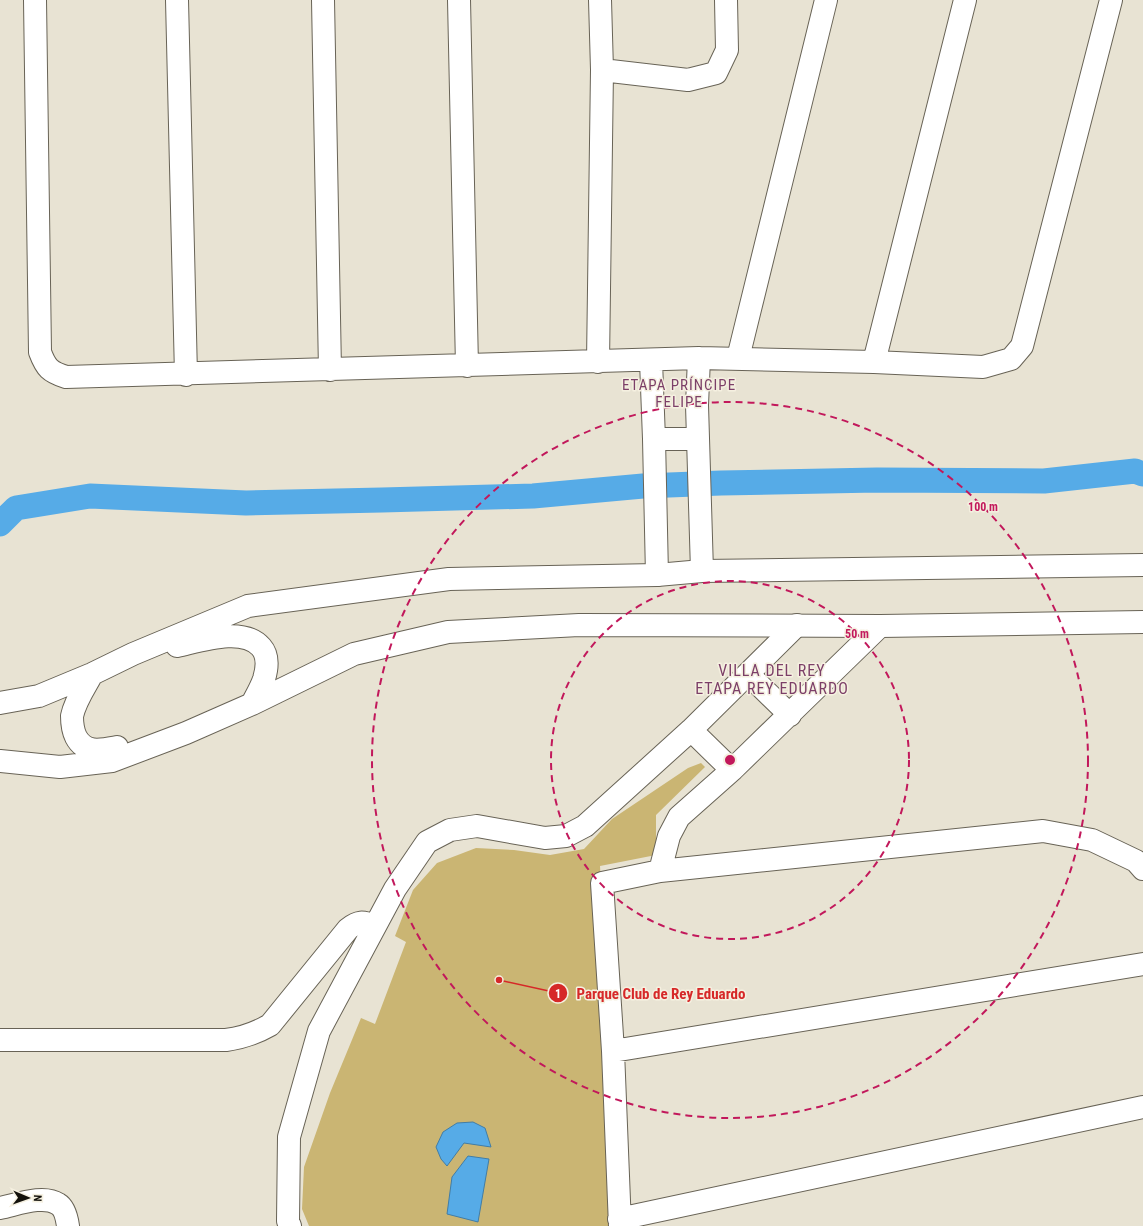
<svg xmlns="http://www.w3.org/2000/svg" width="1143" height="1226" font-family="'Roboto Condensed',sans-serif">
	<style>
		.green { fill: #cab573 }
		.water { fill: #56abe7; stroke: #427da5 }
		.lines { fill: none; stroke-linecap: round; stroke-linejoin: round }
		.canal { stroke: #56abe7; stroke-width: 25 }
		.street-casing { stroke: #686356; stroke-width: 24 }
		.secondary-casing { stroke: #686356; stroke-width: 24 }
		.street { stroke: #fff; stroke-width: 22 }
		.secondary { stroke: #fff; stroke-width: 22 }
		.ring { fill: none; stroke: #c2185b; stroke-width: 2; stroke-dasharray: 7 5 }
		.labels { text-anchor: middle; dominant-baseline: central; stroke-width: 3; stroke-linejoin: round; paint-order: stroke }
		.neighbourhood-label { font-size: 15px; letter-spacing: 1px; fill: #7c3f68; stroke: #f5f0e0 }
		.quarter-label { font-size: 16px; letter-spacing: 1px; fill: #7c3f68; stroke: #f5f0e0 }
		.centre { fill: #c2185b; stroke: #f5f0e0; stroke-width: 2 }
		.ring-label { font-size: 12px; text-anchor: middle; font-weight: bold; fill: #c2185b; stroke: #f5f0e0; stroke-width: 3; stroke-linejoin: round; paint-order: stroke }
		.leader { fill: none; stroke: #d62828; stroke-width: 1.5 }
		.callout-dot { fill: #d62828; stroke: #f5f0e0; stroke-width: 1.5 }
		.mark-label { font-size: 12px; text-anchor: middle; font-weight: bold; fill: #fff }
		.callout-label { font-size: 15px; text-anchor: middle; font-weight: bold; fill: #d62828; stroke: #f5f0e0; stroke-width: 3; stroke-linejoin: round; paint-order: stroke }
	</style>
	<rect width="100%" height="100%" fill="#e8e3d3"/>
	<path class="green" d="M 701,763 L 705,767 L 656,815 L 656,855 L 600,866 L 620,1226 L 309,1226 L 302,1209 L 304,1167 L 330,1093 L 361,1018 L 375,1024 L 406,942 L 395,936 L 413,890 L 437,863 L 476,848 L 514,850 L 550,855 L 584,849 L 612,819 L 688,768 Z"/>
	<path class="water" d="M 473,1122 L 485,1128 L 491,1147 L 464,1143 L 447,1166 L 441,1159 L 436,1147 L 443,1132 L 457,1123 Z
		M 468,1156 L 489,1159 L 478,1222 L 447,1214 L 452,1177 Z"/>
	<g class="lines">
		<path class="canal" d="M 0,524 L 16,508 L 90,496 L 246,503 L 382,500 L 533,496 L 643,486 L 721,483 L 877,480 L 1044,481 L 1135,471 L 1143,474"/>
		<defs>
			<path id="street" d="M 35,0 L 40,352 C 46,368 50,372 66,377 L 699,358 L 874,362 L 983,367 L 1011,359 L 1022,346 L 1111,0
				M 177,0 L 186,375
				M 323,0 L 330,370
				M 459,0 L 467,366
				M 602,70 L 688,80 L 716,73 L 727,50 L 726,0
				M 699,358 L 697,405 L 702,571
				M 738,358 L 826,0
				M 651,361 L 654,439 L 657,575
				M 598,362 L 602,70 L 600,0
				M 874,362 L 965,0
				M 654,439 L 698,439
				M 748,674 L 790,715
				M 691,730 L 732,770
				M 660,871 L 669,836 L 679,817 L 732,770 L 880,626
				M 0,1040 L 226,1040 C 242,1038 256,1033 270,1025 L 348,929 C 358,921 363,921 374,926
				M 613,1051 L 1143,964
				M 0,1208 C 16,1205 43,1194 58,1204 C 65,1208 67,1219 68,1226
				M 619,1219 L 1143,1107
				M 290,1226 L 288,1221 L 289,1137 L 319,1031 L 395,889 L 427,842 L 450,830 L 477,826 L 545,838 L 566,836 L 585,826 L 691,730 L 797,625
				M 620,1226 L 613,1051 L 602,883 L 660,871 L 1043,831 L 1092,840 L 1136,861 L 1143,869"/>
			<path id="secondary" d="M 177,646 C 200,641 243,626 261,647 C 269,656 267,669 264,679 C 261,688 256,696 252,704
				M 92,674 C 85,687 75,701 72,716 C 72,723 73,731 76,737 C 85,754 101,750 117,747
				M 0,703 L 39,696 L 92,674 L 133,654 L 248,606 L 449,579 L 657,575 L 702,571 L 1143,565
				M 0,761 L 60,767 L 112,761 L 186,733 L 252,704 L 354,654 L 448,632 L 579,625 L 880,626 L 1143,622"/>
		</defs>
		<use href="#street" class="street-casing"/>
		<use href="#secondary" class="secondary-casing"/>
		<use href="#street" class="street"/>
		<use href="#secondary" class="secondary"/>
	</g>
	<g class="ring">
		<circle cx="730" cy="760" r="179"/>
		<circle cx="730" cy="760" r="358"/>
	</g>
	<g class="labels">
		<g class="neighbourhood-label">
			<text x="679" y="385">ETAPA PRÍNCIPE<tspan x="679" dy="17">FELIPE</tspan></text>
		</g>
		<g class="quarter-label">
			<text x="772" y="670">VILLA DEL REY<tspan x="772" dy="18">ETAPA REY EDUARDO</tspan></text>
		</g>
	</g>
	<circle cx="730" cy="760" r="6" class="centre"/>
	<g class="ring-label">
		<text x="983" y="511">100 m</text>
		<text x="857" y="638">50 m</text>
	</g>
	<path class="leader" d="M499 980L558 993"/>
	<g class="callout-dot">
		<circle cx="499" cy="980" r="4"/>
		<circle cx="558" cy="993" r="10"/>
	</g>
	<g class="mark-label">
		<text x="558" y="998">1</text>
	</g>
	<g class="callout-label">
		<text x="661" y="999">Parque Club de Rey Eduardo</text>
	</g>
	<g transform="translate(28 1198) rotate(92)" stroke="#f5f0e0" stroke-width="3" paint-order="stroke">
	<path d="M0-3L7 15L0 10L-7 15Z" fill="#13110b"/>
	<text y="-6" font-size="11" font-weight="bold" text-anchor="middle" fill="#13110b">N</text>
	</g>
</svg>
